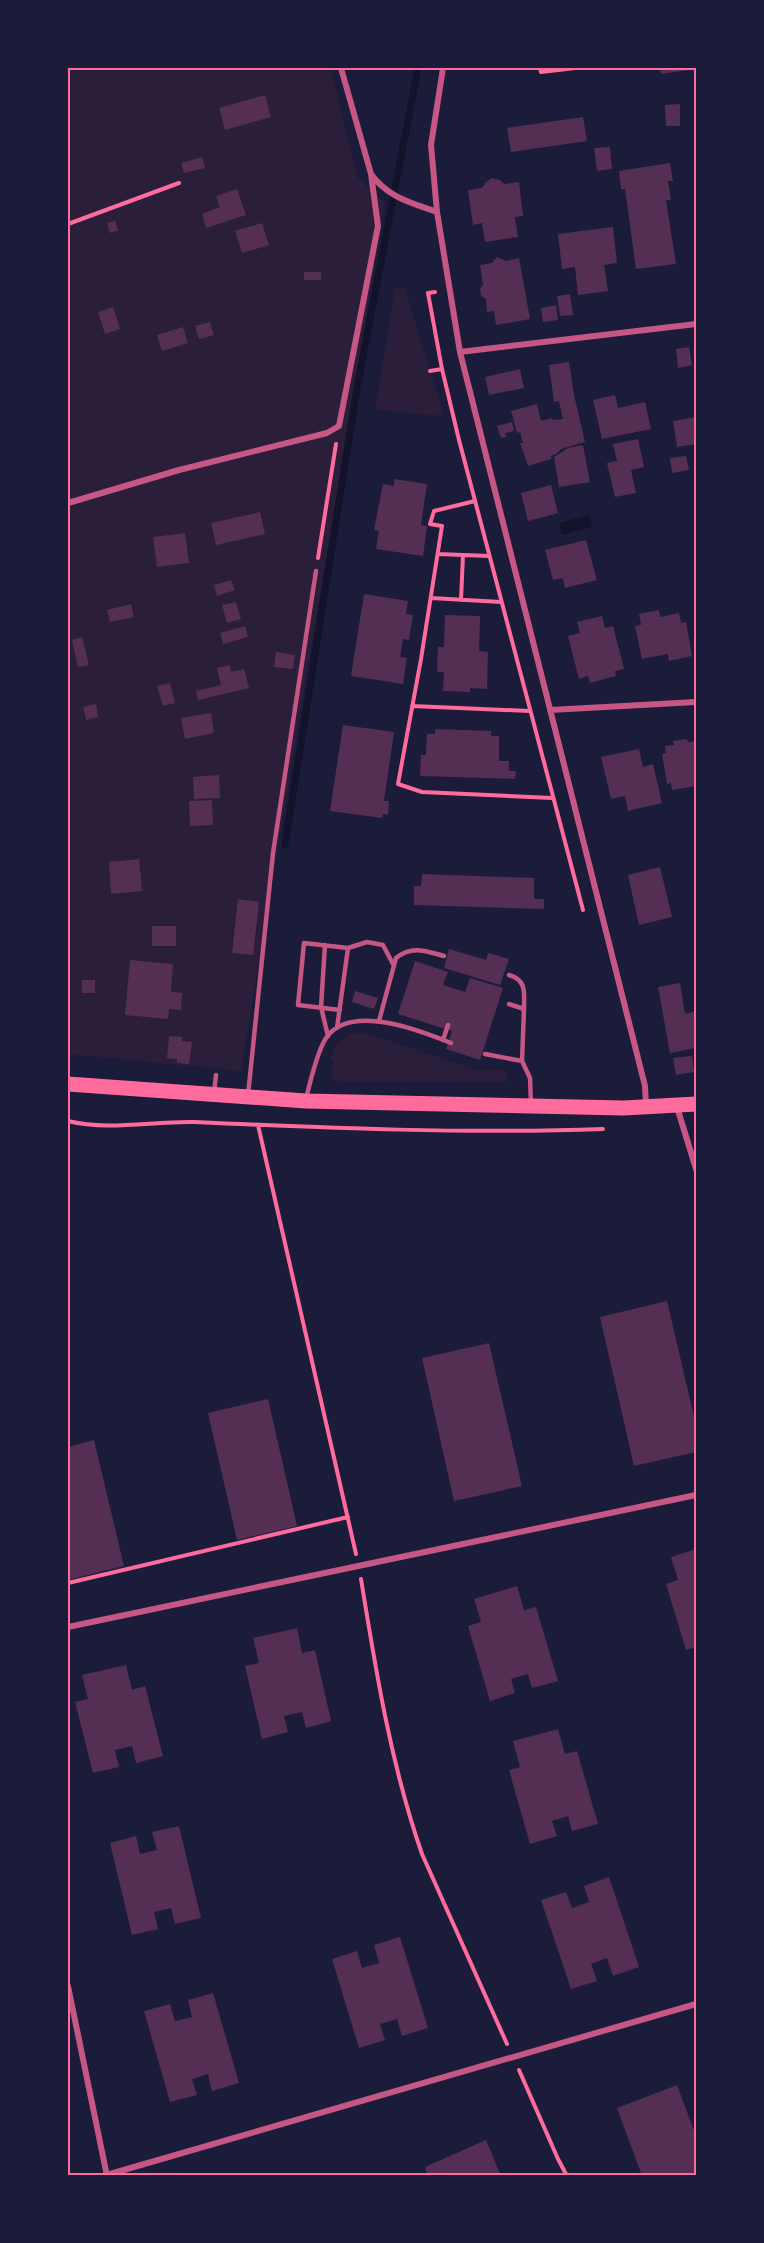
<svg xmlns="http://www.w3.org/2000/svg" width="764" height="2243" font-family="Rubik,sans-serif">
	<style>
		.green { fill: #2a1e3b }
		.water { fill: #12122b }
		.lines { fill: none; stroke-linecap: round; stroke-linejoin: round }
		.stream { stroke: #12122b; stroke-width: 7 }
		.building { fill: #542f53 }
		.path { stroke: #ff6b9d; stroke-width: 4 }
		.service { stroke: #c65784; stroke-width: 4.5 }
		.minor { stroke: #c65784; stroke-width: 6 }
		.primary { stroke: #ff6b9d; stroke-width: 15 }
		.neatline { fill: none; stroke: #ff6b9d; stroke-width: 2 }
	</style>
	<rect width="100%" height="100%" fill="#1b1b3a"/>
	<path class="green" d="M 68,68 L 330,68 L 358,178 L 385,203 L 241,1071 L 68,1054 Z
		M 395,287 L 405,288 L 444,416 L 375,410 Z
		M 353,1033 L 366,1033 L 475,1069 L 507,1071 L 507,1080 L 504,1083 L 335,1081 L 332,1079 L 330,1075 L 334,1062 L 330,1060 C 334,1046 339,1039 353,1033 Z"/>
	<path class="water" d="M 589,515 L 592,527 L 562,535 L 559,523 Z"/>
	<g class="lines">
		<path class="stream" d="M 285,845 L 357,388 L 418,68"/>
	</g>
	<path class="building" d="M 660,68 L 696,68 L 696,69 L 661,74 Z
		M 265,95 L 271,117 L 225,130 L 219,108 Z
		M 680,104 L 680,126 L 666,126 L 665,105 Z
		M 583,117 L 587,141 L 511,152 L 507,128 Z
		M 610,147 L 612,169 L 597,171 L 594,148 Z
		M 202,157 L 205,168 L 184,173 L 181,163 Z
		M 670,163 L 673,181 L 668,181 L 671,200 L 666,200 L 676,264 L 636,269 L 625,189 L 621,189 L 619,171 Z
		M 492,178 L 500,180 L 504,184 L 519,182 L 523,216 L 515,217 L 518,237 L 485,242 L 482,223 L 473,225 L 468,190 L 482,188 L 485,183 Z
		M 237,189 L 246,215 L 206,228 L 202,214 L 220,207 L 216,196 Z
		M 115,221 L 118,230 L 110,233 L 107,223 Z
		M 262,223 L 269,245 L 242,253 L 235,231 Z
		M 613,227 L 617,263 L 604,265 L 608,291 L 578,295 L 575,267 L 562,269 L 558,234 Z
		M 497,257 L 506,261 L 519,258 L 530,319 L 496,325 L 494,311 L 487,312 L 486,299 L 481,296 L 480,289 L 483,285 L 480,265 L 492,263 Z
		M 304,272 L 321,272 L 321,280 L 304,280 Z
		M 570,294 L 573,315 L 560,316 L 557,296 Z
		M 556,305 L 558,320 L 543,322 L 541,308 Z
		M 113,307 L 120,329 L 105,334 L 98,312 Z
		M 210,322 L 214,335 L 199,339 L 195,326 Z
		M 183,327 L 188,343 L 162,351 L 157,335 Z
		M 689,347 L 692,365 L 678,368 L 676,349 Z
		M 569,362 L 574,395 L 585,442 L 561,449 L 556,454 L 551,456 L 551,459 L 528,466 L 520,443 L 523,443 L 520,432 L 517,433 L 511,411 L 537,404 L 541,421 L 552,418 L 553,420 L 563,419 L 559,401 L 554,402 L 549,365 Z
		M 520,369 L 524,388 L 489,395 L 485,377 Z
		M 615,395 L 618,408 L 645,402 L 651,429 L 602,439 L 593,400 Z
		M 696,417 L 696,444 L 677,447 L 673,421 Z
		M 512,422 L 514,431 L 505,433 L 506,437 L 501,438 L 497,426 Z
		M 638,439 L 644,467 L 631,470 L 636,493 L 615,497 L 607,463 L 617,461 L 613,444 Z
		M 583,445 L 590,482 L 559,487 L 554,457 L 568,448 Z
		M 686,456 L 689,470 L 672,473 L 670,458 Z
		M 394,479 L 427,484 L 421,525 L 427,526 L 423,556 L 376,549 L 379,531 L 374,530 L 383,484 L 394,486 Z
		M 551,485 L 558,513 L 528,521 L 521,493 Z
		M 260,512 L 265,534 L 216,545 L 211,523 Z
		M 185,533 L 189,563 L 157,567 L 153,537 Z
		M 586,540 L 597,580 L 565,588 L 563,578 L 553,580 L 545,550 Z
		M 231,580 L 235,590 L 217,596 L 214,585 Z
		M 364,594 L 408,601 L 406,614 L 413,615 L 409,640 L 403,639 L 400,657 L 407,658 L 403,684 L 351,676 Z
		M 236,602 L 241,619 L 227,623 L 222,605 Z
		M 131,604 L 134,617 L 110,622 L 107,610 Z
		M 659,610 L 660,617 L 679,613 L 681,623 L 686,622 L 692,656 L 669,661 L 668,654 L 642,659 L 635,626 L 641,625 L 639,614 Z
		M 445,615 L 480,616 L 479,651 L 488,652 L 487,689 L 470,688 L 470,692 L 443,691 L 444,672 L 437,672 L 438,647 L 444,647 Z
		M 602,616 L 605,628 L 613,626 L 624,669 L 615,671 L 616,676 L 590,683 L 588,676 L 579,679 L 568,636 L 580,633 L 577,622 Z
		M 245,626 L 248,637 L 223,644 L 220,633 Z
		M 82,637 L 89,665 L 78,667 L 72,640 Z
		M 276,652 L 295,655 L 293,669 L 274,667 Z
		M 230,665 L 231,672 L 244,669 L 249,688 L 198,700 L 196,691 L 221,685 L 217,668 Z
		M 170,683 L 175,703 L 163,706 L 157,686 Z
		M 96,704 L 98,717 L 86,720 L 83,707 Z
		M 211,713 L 214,733 L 185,739 L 181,718 Z
		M 343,725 L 394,732 L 384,801 L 389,801 L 388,815 L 383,814 L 382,818 L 330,811 Z
		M 435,729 L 491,731 L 491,736 L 499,736 L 499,761 L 509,761 L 509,771 L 516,771 L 515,779 L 420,776 L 421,755 L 426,755 L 427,734 L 435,734 Z
		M 687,739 L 688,742 L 696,741 L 696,786 L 672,790 L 671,783 L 667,784 L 662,754 L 666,753 L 665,746 L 674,745 L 673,741 Z
		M 639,749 L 643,767 L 653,764 L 662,803 L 628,811 L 625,796 L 611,799 L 601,757 Z
		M 219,775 L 220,798 L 194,799 L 193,777 Z
		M 212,800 L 213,825 L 190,826 L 189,801 Z
		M 139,859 L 142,891 L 111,894 L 109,862 Z
		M 660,867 L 672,917 L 639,925 L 628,875 Z
		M 422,874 L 534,878 L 534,899 L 544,899 L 544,909 L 414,905 L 414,886 L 421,886 Z
		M 238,899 L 259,902 L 253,955 L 232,953 Z
		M 152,926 L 176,926 L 176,946 L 152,946 Z
		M 449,949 L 486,960 L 488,953 L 509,959 L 500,985 L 444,968 Z
		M 130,960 L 173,964 L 171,992 L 182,993 L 181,1010 L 169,1009 L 168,1019 L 125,1015 Z
		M 415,961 L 448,972 L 443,985 L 465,992 L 470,978 L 503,988 L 480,1060 L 446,1049 L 452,1031 L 398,1014 Z
		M 82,980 L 95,980 L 95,993 L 82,993 Z
		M 680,983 L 685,1014 L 696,1011 L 696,1048 L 670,1053 L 658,987 Z
		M 355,991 L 378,998 L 374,1009 L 352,1002 Z
		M 169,1036 L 182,1037 L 182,1041 L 192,1042 L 189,1064 L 177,1063 L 177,1059 L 167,1058 Z
		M 692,1056 L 694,1072 L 676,1075 L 673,1058 Z
		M 667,1301 L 696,1425 L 696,1452 L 634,1466 L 600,1317 Z
		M 489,1343 L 522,1486 L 454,1501 L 422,1358 Z
		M 268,1399 L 297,1526 L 237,1540 L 208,1413 Z
		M 94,1440 L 124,1566 L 68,1580 L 68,1447 Z
		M 696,1549 L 696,1647 L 686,1650 L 666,1584 L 678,1580 L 671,1557 Z
		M 517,1586 L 524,1610 L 536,1607 L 558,1681 L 532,1688 L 528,1674 L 511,1679 L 515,1693 L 490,1701 L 468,1626 L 481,1622 L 474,1599 Z
		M 297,1628 L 302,1653 L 315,1650 L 331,1721 L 306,1728 L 302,1712 L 284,1716 L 288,1732 L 262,1739 L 245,1666 L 259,1663 L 253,1638 Z
		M 126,1665 L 132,1690 L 145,1686 L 163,1756 L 136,1763 L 132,1746 L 115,1750 L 119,1767 L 93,1773 L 75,1702 L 88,1699 L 82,1675 Z
		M 558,1729 L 565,1754 L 577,1751 L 598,1824 L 572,1831 L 568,1816 L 552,1821 L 557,1836 L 530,1844 L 509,1770 L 520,1767 L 513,1741 Z
		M 179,1826 L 201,1918 L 175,1924 L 171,1908 L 154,1912 L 158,1929 L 132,1935 L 110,1843 L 136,1836 L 140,1854 L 157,1850 L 152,1832 Z
		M 609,1877 L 639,1967 L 613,1976 L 607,1958 L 591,1964 L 597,1981 L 571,1989 L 541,1900 L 566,1892 L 572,1908 L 589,1902 L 584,1886 Z
		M 400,1937 L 428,2028 L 402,2036 L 397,2019 L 380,2024 L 385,2040 L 359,2048 L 332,1959 L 357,1951 L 362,1968 L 379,1963 L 374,1945 Z
		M 213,1993 L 239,2083 L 212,2091 L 208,2074 L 192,2079 L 197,2095 L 170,2102 L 144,2011 L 170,2004 L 175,2021 L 192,2017 L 188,2000 Z
		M 677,2085 L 696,2136 L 696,2176 L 642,2176 L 617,2108 Z
		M 486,2140 L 501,2176 L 428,2176 L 425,2167 Z"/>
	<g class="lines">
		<path class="path" d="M 540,68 L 541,72 L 575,68
			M 68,224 L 179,183
			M 435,292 L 428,293 L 442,369 L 459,440 L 583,910
			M 430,371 L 442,369
			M 475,501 L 434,511 L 430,524 L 442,526 L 421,659 L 398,784 L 422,792 L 552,798
			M 438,554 L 489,556
			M 318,558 L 336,444
			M 431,598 L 501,602
			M 461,600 L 463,555
			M 412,706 L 529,711
			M 68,1121 C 108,1131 153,1121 194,1122 C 330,1128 466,1134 603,1129
			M 258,1125 L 356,1554
			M 361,1579 C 376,1672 391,1765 422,1854 L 507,2044
			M 68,1583 L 348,1517
			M 519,2070 L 558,2159 L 567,2176"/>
		<path class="service" d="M 325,945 L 321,1007 L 328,1036
			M 509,975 C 527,980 524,993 524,1009
			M 509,1004 L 524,1009 L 522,1061
			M 340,1010 L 298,1005 L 304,943 L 348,948
			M 379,1021 L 396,958 C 412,945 426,951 444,956
			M 337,1028 L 348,948 L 367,942 L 383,945 L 394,966
			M 443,1040 L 448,1025
			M 485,1054 L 522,1061 L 530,1078 L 531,1104
			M 214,1093 L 216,1075
			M 248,1095 L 273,853 L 316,571
			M 306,1099 C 310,1082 317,1052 326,1038 C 350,1003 419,1030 451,1043"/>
		<path class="minor" d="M 341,68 L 371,174 C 387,197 412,203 437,212
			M 443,68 L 431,145 L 437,212 L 460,352 L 645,1086 L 646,1106
			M 460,352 L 696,324
			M 68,503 L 179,470 L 327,433 L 339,426 L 378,226 L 371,174
			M 550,710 L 696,702
			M 677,1107 L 696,1169
			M 68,1627 L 696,1495
			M 68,1986 L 107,2176
			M 103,2176 L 696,2004"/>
		<path class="primary" d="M 68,1084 L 306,1101 L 624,1108 L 696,1104"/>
	</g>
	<rect width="764" height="2243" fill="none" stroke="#1b1b3a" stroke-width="138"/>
	<rect x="69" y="69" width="626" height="2105" class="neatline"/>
</svg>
